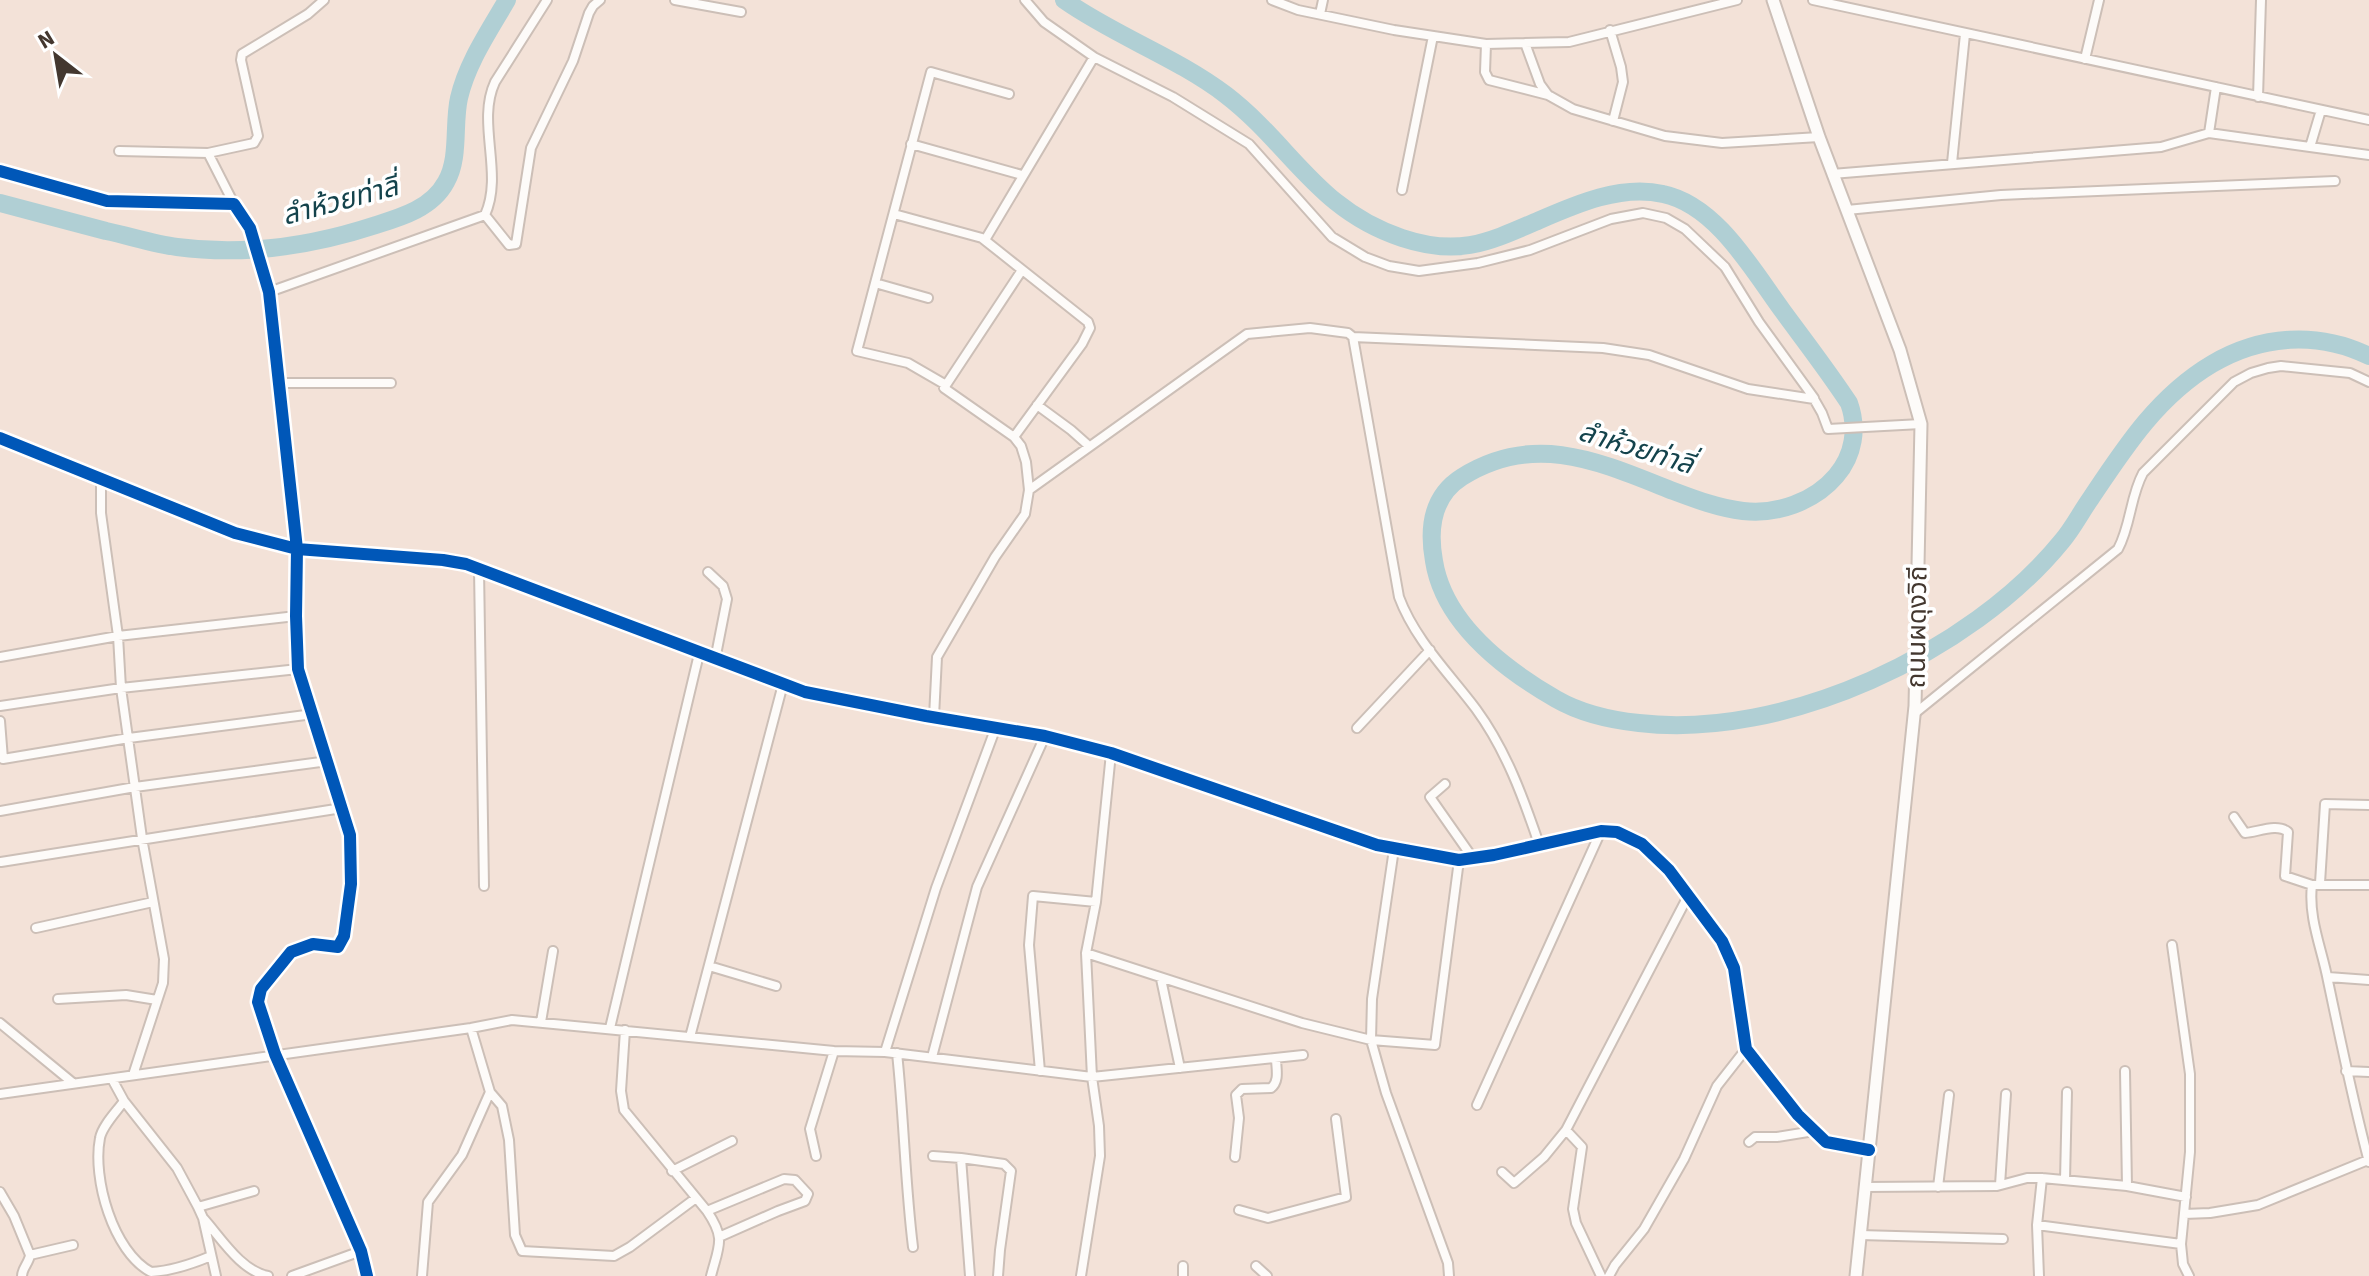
<svg xmlns="http://www.w3.org/2000/svg" width="2369" height="1276" font-family="'Source Sans 3','Noto Sans Thai',sans-serif">
	<style>
		.lines { fill: none; stroke-linecap: round; stroke-linejoin: round }
		.river { stroke: #b0cfd4; stroke-width: 18 }
		.minor-casing { stroke: #ccbfb7; stroke-width: 12 }
		.tertiary-casing { stroke: #ccbfb7; stroke-width: 14 }
		.secondary-casing { stroke: #ccbfb7; stroke-width: 15 }
		.minor { stroke: #fdfbf9; stroke-width: 8 }
		.tertiary { stroke: #fdfbf9; stroke-width: 10 }
		.secondary { stroke: #fdfbf9; stroke-width: 11 }
		.cycleway-casing { stroke: #fff; stroke-width: 17 }
		.cycleway { stroke: #0057b8; stroke-width: 12 }
		.labels { text-anchor: middle; dominant-baseline: central; stroke-width: 7; stroke-linejoin: round; paint-order: stroke }
		.street-label { font-size: 26px; fill: #43372f; stroke: #fff }
		.water-label { font-size: 28px; font-style: italic; fill: #14434c; stroke: #fff }
	</style>
	<rect width="100%" height="100%" fill="#f3e2d8"/>
	<g class="lines">
		<path class="river" d="M 1064,0 C 1115,36 1176,57 1226,95 C 1291,145 1317,210 1402,238 C 1456,256 1485,244 1535,222 C 1574,205 1620,184 1663,194 C 1716,205 1752,269 1782,310 C 1804,340 1828,371 1849,403 C 1858,428 1854,455 1836,476 C 1814,502 1776,515 1743,511 C 1717,508 1692,498 1668,489 C 1598,461 1533,432 1462,477 C 1432,496 1428,528 1434,561 C 1444,624 1504,669 1556,699 C 1582,714 1610,720 1639,723 C 1784,740 1971,653 2062,541 C 2073,528 2081,512 2091,498 C 2125,447 2158,396 2212,364 C 2261,335 2318,331 2369,356
			M 0,203 C 35,212 71,222 106,231 C 130,236 154,244 177,247 C 244,256 312,246 376,225 C 402,217 432,208 446,182 C 460,158 453,124 459,98 C 467,63 489,31 507,0"/>
		<defs>
			<path id="minor" d="M 675,0 L 741,12
				M 1025,0 L 1044,22 L 1094,57 L 1173,97 L 1249,144 L 1332,237 L 1365,257 L 1389,266 L 1419,271 L 1478,263 L 1530,250 L 1611,219 L 1643,213 L 1666,218 L 1685,229 L 1725,267 L 1759,322 L 1814,398
				M 1272,0 L 1298,10 L 1394,30 L 1486,44 L 1569,42 L 1737,0
				M 1813,0 L 2369,120
				M 1320,14 L 1323,0
				M 1610,30 L 1621,67 L 1623,82 L 1613,121
				M 1525,43 L 1540,84 L 1548,95 L 1573,109 L 1665,136 L 1722,143 L 1819,137
				M 1486,44 L 1485,72 L 1489,80 L 1548,95
				M 2085,59 L 2099,0
				M 2258,97 L 2261,0
				M 2321,110 L 2310,147 L 2369,155
				M 2209,133 L 2216,87
				M 911,144 L 1022,175
				M 119,151 L 208,153 L 254,143 L 258,136 L 241,60 L 242,54 L 308,14 L 324,0
				M 208,153 L 234,204
				M 1952,163 L 1965,34
				M 0,171 L 107,201 L 234,204 L 250,228 L 269,292 L 297,549 L 296,616 L 298,669 L 350,835 L 351,884 L 344,936 L 338,947 L 313,944 L 291,952 L 261,989 L 258,1002 L 275,1054 L 361,1251 L 367,1276
				M 1832,174 L 2161,147 L 2209,133 L 2310,147
				M 1402,190 L 1433,36
				M 1847,210 L 2001,195 L 2335,181
				M 894,214 L 982,238 L 1088,322 L 1090,328 L 1082,344 L 1014,437
				M 485,215 C 504,173 476,123 495,82 L 547,0
				M 985,240 L 1094,57
				M 875,283 L 928,298
				M 269,292 L 485,215 L 509,245 L 516,244 L 531,148 L 573,61 L 589,13 L 593,6 L 600,0
				M 281,383 L 391,383
				M 946,385 L 908,363 L 857,351 L 931,72 L 1009,94
				M 1037,405 L 1071,430 L 1089,446
				M 101,480 L 101,513 L 118,636 L 121,688 L 142,838 L 164,959 L 163,983 L 133,1075
				M 1029,490 L 1247,334 L 1310,328 L 1348,333 L 1353,337
				M 479,569 L 484,886
				M 708,572 L 723,586 L 727,599 L 715,660
				M 0,657 L 118,636 L 296,616
				M 0,706 L 121,688 L 298,669
				M 1914,714 L 2118,549 C 2131,525 2130,497 2143,473 L 2234,382 L 2251,373 L 2268,368 L 2281,366 L 2350,373 L 2369,382
				M 934,717 L 937,657 L 995,557 L 1025,514 L 1029,490 L 1026,462 L 1021,446 L 1014,437 L 944,388 L 1022,270
				M 0,721 L 3,759 L 129,738 L 313,714
				M 1357,728 L 1430,650
				M 1445,784 L 1430,797 L 1472,857
				M 0,811 L 135,787 L 328,761
				M 2234,817 L 2245,833 C 2258,832 2277,823 2288,832 L 2285,876 L 2312,885
				M 1539,844 C 1523,797 1506,750 1476,709 C 1449,673 1415,640 1399,597 L 1353,337 L 1603,348 L 1649,355 L 1748,389 L 1814,399 L 1822,413 L 1828,429 L 1921,424
				M 1394,849 L 1372,999 L 1371,1040 L 1386,1093 L 1448,1263 L 1449,1276
				M 1,862 L 342,808
				M 2320,883 L 2325,804 L 2369,805
				M 2369,885 L 2312,885 C 2308,918 2322,949 2328,981 C 2341,1042 2353,1102 2369,1162
				M 36,928 L 153,902
				M 2172,945 L 2190,1074 L 2190,1152 L 2181,1244 L 2183,1264 L 2189,1276
				M 1086,953 L 1302,1023 L 1371,1040 L 1435,1045 L 1459,860
				M 709,966 L 776,986
				M 2328,977 L 2369,980
				M 1161,979 L 1180,1068
				M 58,999 L 126,995 L 157,1000
				M 541,1022 L 553,951
				M 0,1023 L 73,1083
				M 471,1028 L 490,1092 L 502,1106 L 509,1140 L 515,1235 L 522,1251 L 614,1256 L 630,1247 L 696,1198
				M 610,1028 L 699,654
				M 625,1030 L 621,1091 L 624,1110 L 707,1211 C 726,1239 719,1245 711,1276
				M 690,1037 L 783,684
				M 885,1052 L 936,888 L 996,727
				M 897,1053 C 904,1118 905,1183 913,1247
				M 932,1057 L 977,887 L 1045,736
				M 1040,1071 L 1029,945 L 1033,896 L 1096,902
				M 2125,1071 L 2127,1186
				M 2346,1071 L 2369,1072
				M 112,1079 L 124,1101 L 177,1168 L 198,1207 L 203,1218 L 216,1276
				M 0,1094 L 471,1028 L 512,1020 L 834,1051 L 885,1052 L 1092,1077 L 1303,1055
				M 124,1101 C 117,1111 102,1126 100,1138 C 92,1178 113,1252 151,1272 C 172,1271 192,1264 211,1256
				M 1477,1105 L 1601,831
				M 1566,1130 L 1582,1147 L 1573,1209 L 1576,1223 L 1601,1276
				M 1749,1142 L 1755,1137 L 1777,1137 L 1814,1131
				M 816,1156 L 810,1129 L 834,1051
				M 933,1156 L 961,1158
				M 1235,1157 L 1239,1118 L 1236,1095 L 1242,1089 L 1271,1088 C 1280,1081 1276,1068 1276,1058
				M 672,1171 L 732,1141
				M 1502,1172 L 1514,1183 L 1544,1157 L 1566,1130 L 1688,896
				M 2042,1178 L 2037,1225 L 2181,1244
				M 2065,1180 L 2067,1092
				M 2000,1185 L 2006,1094
				M 1865,1187 L 1997,1186 L 2027,1178 L 2042,1178 L 2127,1186 L 2186,1197
				M 1938,1187 L 1949,1095
				M 0,1192 L 14,1216 L 30,1255 L 73,1245
				M 198,1207 L 254,1191
				M 1239,1210 L 1268,1218 L 1346,1197 L 1336,1119
				M 707,1211 L 784,1179 L 795,1180 L 808,1194 L 805,1201 L 778,1211 L 719,1237
				M 2184,1214 L 2210,1213 L 2258,1205 L 2368,1160
				M 204,1219 C 221,1238 241,1271 268,1276
				M 2037,1225 L 2039,1276
				M 1860,1235 L 2003,1239
				M 1183,1266 L 1183,1276
				M 1256,1266 L 1267,1276
				M 22,1276 C 22,1268 29,1263 30,1255
				M 292,1276 L 361,1251
				M 422,1276 L 428,1202 L 462,1155 L 490,1092
				M 970,1276 L 961,1158 L 1004,1164 L 1011,1171 L 1000,1250 L 998,1276
				M 1081,1276 L 1100,1156 L 1099,1126 L 1092,1077 L 1086,953 L 1096,902 L 1111,753
				M 1609,1276 L 1615,1265 L 1644,1229 L 1684,1159 L 1717,1086 L 1746,1049"/>
			<path id="tertiary" d="M 0,438 L 235,533 L 297,549 L 443,560 L 466,564 L 805,692 L 926,716 L 1045,736 L 1111,753 L 1377,845 L 1459,860 L 1494,855 L 1601,831 L 1617,832 L 1642,844 L 1669,870 L 1722,941 L 1734,968 L 1746,1049 L 1798,1115 L 1826,1142 L 1869,1150"/>
			<path id="secondary" d="M 1773,0 L 1819,137 L 1900,350 L 1921,424 L 1915,706 L 1856,1276"/>
		</defs>
		<use href="#minor" class="minor-casing"/>
		<use href="#tertiary" class="tertiary-casing"/>
		<use href="#secondary" class="secondary-casing"/>
		<use href="#minor" class="minor"/>
		<use href="#tertiary" class="tertiary"/>
		<use href="#secondary" class="secondary"/>
		<defs>
			<path id="cycleway" d="M 0,171 L 107,201 L 234,204 L 250,228 L 269,292 L 297,549 L 296,616 L 298,669 L 350,835 L 351,884 L 344,936 L 338,947 L 313,944 L 291,952 L 261,989 L 258,1002 L 275,1054 L 361,1251 L 367,1276
				M 0,438 L 235,533 L 297,549 L 443,560 L 466,564 L 805,692 L 926,716 L 1045,736 L 1111,753 L 1377,845 L 1459,860 L 1494,855 L 1601,831 L 1617,832 L 1642,844 L 1669,870 L 1722,941 L 1734,968 L 1746,1049 L 1798,1115 L 1826,1142 L 1869,1150"/>
		</defs>
		<use href="#cycleway" class="cycleway-casing"/>
		<use href="#cycleway" class="cycleway"/>
	</g>
	<g class="labels">
		<g class="street-label">
			<text transform="translate(1917 627) rotate(-89)">ถนนผดุงวิถี</text>
		</g>
		<g class="water-label">
			<text transform="translate(340 201) rotate(-15)">ลำห้วยท่าลี่</text>
			<text transform="translate(1636 448) rotate(17)">ลำห้วยท่าลี่</text>
		</g>
	</g>
	<g transform="translate(56 56) rotate(329)" stroke="#ffffff" stroke-width="6" paint-order="stroke">
	<path d="M0-6L14 30L0 20L-14 30Z" fill="#43372f"/>
	<text y="-12" font-size="22" font-weight="bold" text-anchor="middle" fill="#43372f">N</text>
	</g>
</svg>
